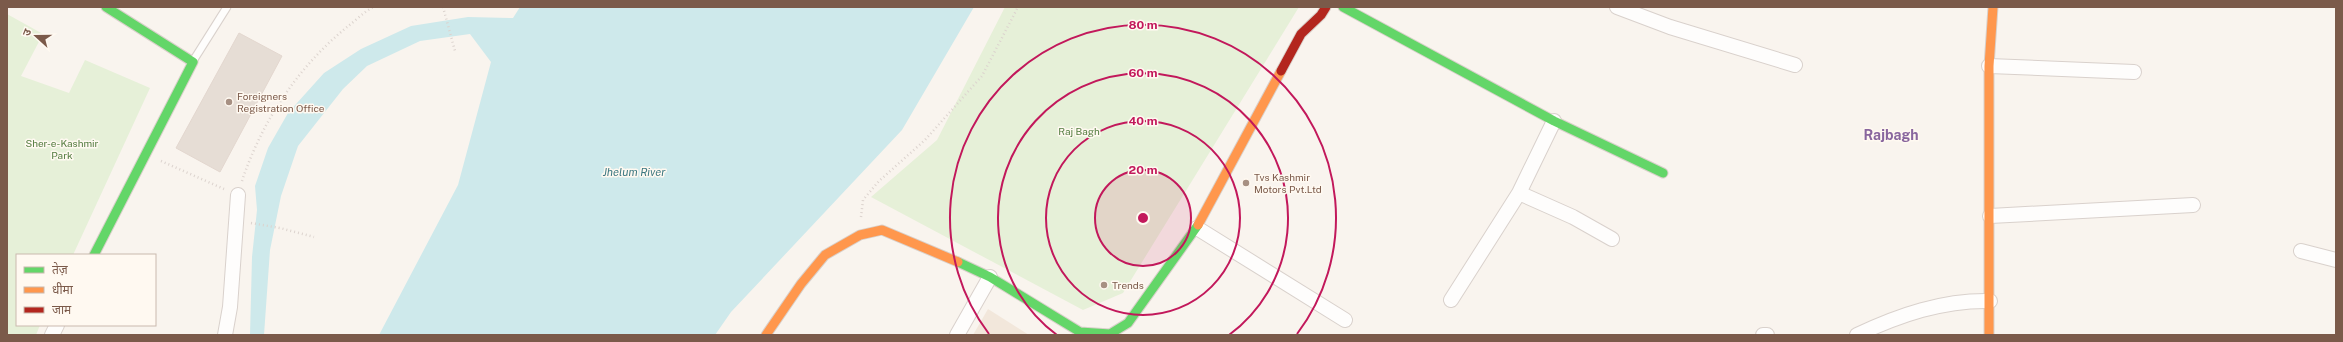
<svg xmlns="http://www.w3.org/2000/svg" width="2343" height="342" font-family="'Public Sans','Noto Sans Devanagari',sans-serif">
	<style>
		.residential { fill: #f2e7db }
		.green { fill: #e6f0d8 }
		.water { fill: #cee9eb }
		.building { fill: #e6ddd5; stroke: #e3d7cf }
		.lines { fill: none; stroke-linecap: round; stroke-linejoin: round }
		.lane-casing { stroke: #d9d1cc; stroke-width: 9 }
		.street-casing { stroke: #d9d1cc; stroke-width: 16 }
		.fast-casing { stroke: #d9d0ca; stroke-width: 11 }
		.slow-casing { stroke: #d9d0ca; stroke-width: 11 }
		.jam-casing { stroke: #d9d0ca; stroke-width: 11 }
		.path { stroke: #dcd3ce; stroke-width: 2.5; stroke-dasharray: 1 3; stroke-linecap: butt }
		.lane { stroke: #fefdfc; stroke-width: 7 }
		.street { stroke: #fefdfc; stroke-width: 14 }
		.fast { stroke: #63d668; stroke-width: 9 }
		.slow { stroke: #ff974d; stroke-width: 9 }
		.jam { stroke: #b3261e; stroke-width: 9 }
		.ring { fill: none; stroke: #c2185b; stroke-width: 2 }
		.poi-dot { fill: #a79083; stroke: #fff9f1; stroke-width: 1.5 }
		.labels { text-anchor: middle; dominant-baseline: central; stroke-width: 3; stroke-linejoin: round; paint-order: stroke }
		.poi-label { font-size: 10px; fill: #7b5a4a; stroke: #fff9f1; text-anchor: start }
		.park-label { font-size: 10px; fill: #527b3e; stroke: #fff9f1 }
		.water-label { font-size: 11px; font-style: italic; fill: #3c7881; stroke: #fff9f1 }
		.district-label { font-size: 14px; font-weight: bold; fill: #89669e; stroke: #fff9f1 }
		.centre { fill: #c2185b; stroke: #fff9f1; stroke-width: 2 }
		.ring-label { font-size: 12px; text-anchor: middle; font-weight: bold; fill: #c2185b; stroke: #fff9f1; stroke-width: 3; stroke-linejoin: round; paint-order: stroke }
	</style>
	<rect width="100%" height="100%" fill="#f9f4ee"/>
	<path class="residential" d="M 988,309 L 1029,335 L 973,335 Z"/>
	<path class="green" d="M 1005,7 L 1299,7 L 1123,293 L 1083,310 L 871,197 L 937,140 Z
		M 7,14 L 43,34 L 21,76 L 69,93 L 85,60 L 150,88 L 73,255 L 17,255 L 17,325 L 40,325 L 36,335 L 7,335 Z"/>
	<path class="water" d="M 520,7 L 974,7 L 902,130 L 731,312 L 715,335 L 379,335 L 458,185 L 491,62 L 470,34 L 420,41 L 367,66 L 343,89 L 298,146 L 281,196 L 270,250 L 264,335 L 250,335 L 252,257 L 257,210 L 255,186 L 268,148 L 288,113 L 324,73 L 361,49 L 411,26 L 468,17 L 513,18 Z"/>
	<path class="building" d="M 239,33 L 282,56 L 220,172 L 176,148 Z"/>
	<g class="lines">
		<defs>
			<path id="lane" d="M 193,61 L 227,7"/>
			<path id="street" d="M 1617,7 L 1670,27 L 1795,65
				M 1989,66 L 2134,72
				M 1519,193 L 1573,217 L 1612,239
				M 1990,216 L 2193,205
				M 1197,228 L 1345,320
				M 2301,251 L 2336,260
				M 1451,300 L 1519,193 L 1554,121
				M 52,335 L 57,325
				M 225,335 L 230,307 L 238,195
				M 957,335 L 990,277
				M 1763,335 L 1767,335
				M 1857,335 C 1899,315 1943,300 1990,301"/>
			<path id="fast" d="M 1343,7 L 1554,121 L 1663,173
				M 94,255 L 193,62 L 106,7
				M 958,262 L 990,277 L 1080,332 L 1110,334 L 1128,323 L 1198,225"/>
			<path id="slow" d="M 1198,225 L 1281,71
				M 766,335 L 801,284 L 825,255 L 860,235 L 882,230 L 958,262
				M 1989,335 L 1989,66 L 1993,7"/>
			<path id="jam" d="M 1281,71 L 1301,34 L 1321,15 L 1326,7"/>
		</defs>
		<use href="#lane" class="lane-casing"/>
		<use href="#street" class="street-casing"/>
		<use href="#fast" class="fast-casing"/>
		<use href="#slow" class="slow-casing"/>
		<use href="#jam" class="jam-casing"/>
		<path class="path" d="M 443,7 L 455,51
			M 161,161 L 224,189
			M 242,181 C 262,121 298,67 347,27 C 355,21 364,12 373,7
			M 861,217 L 863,200 L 879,181 L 925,140 L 982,76 L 1018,7
			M 251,223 L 280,228 L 314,237"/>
		<use href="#lane" class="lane"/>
		<use href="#street" class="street"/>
		<use href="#fast" class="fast"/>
		<use href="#slow" class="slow"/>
		<use href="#jam" class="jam"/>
	</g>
	<circle cx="1143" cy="218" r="48" fill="#c2185b" fill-opacity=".12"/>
	<g class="ring">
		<circle cx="1143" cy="218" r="48"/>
		<circle cx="1143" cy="218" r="97"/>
		<path d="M1057 335A145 145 0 1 1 1229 335"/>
		<path d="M989 334A193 193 0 1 1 1297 334"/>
	</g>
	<g class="poi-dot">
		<circle cx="229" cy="102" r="4"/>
		<circle cx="1246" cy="183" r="4"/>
		<circle cx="1104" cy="285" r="4"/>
	</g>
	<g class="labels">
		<g class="poi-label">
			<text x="237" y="96">Foreigners<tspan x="237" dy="12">Registration Office</tspan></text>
			<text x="1254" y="177">Tvs Kashmir<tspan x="1254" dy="12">Motors Pvt.Ltd</tspan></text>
			<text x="1112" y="285">Trends</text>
		</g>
		<g class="park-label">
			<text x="1079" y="131">Raj Bagh</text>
			<text x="62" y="143">Sher-e-Kashmir<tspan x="62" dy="12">Park</tspan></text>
		</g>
		<g class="water-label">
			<text x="634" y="172">Jhelum River</text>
		</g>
		<g class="district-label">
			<text x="1891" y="135">Rajbagh</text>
		</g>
	</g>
	<circle cx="1143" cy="218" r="6" class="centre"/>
	<g class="ring-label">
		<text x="1143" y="29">80 m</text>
		<text x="1143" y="77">60 m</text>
		<text x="1143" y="125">40 m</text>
		<text x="1143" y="174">20 m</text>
	</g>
	<rect width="2343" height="342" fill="none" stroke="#7b5a4a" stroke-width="16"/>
	<rect x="16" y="254" width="140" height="72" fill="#fff9f1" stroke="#cab9ae"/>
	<rect x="24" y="267" width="20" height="6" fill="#63d668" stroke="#cab9ae"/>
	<text x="52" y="274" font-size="12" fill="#7b5a4a">तेज़</text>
	<rect x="24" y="287" width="20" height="6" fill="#ff974d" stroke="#cab9ae"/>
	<text x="52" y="294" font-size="12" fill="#7b5a4a">धीमा</text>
	<rect x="24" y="307" width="20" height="6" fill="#b3261e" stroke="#cab9ae"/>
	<text x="52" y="314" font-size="12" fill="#7b5a4a">जाम</text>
	<g transform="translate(36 36) rotate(291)" stroke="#fff9f1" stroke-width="3" paint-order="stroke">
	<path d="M0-3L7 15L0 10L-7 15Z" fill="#7b5a4a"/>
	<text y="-6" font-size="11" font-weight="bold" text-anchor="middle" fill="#7b5a4a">उ</text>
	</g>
</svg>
